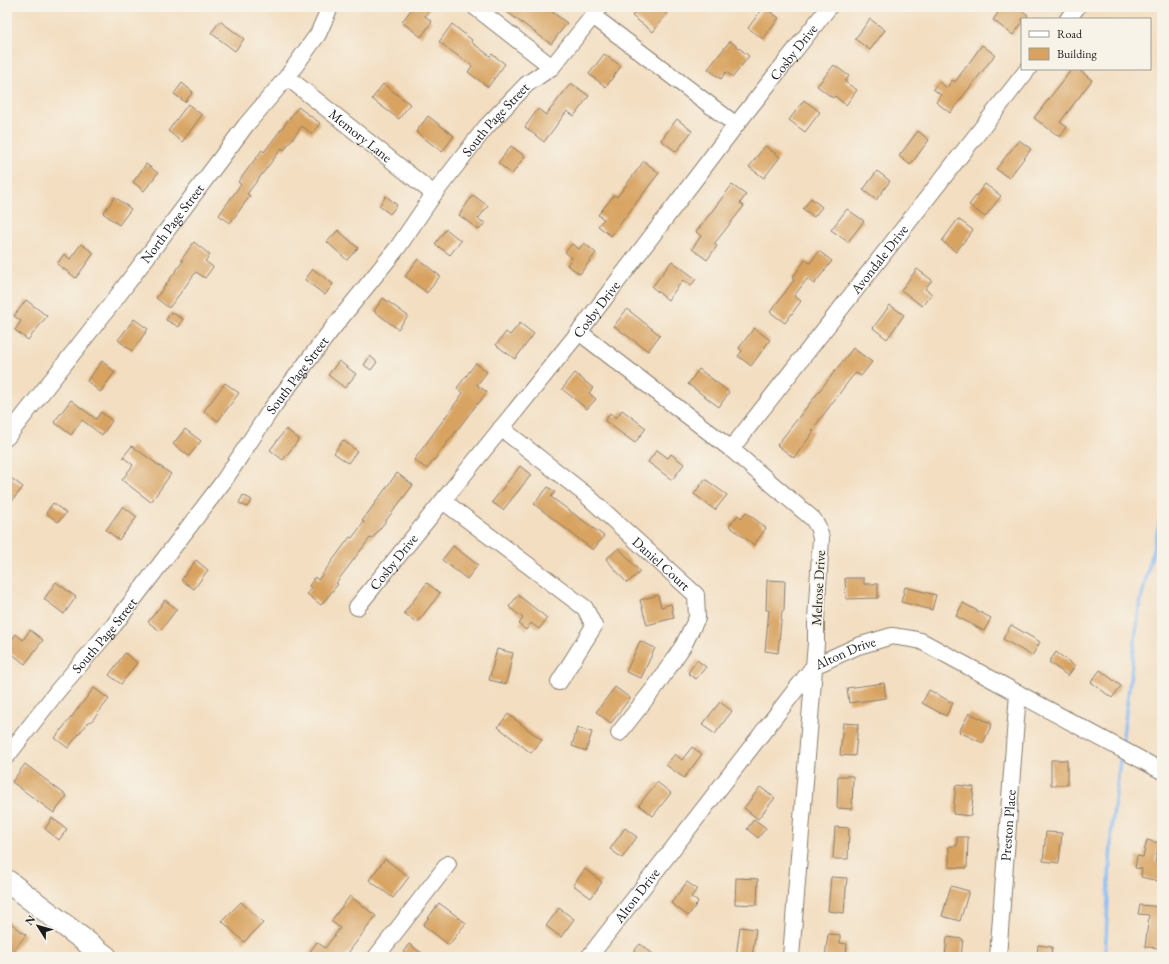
<svg xmlns="http://www.w3.org/2000/svg" width="1169" height="964" font-family="'EB Garamond',serif">
	<style>
		.lines { fill: none; stroke-linecap: round; stroke-linejoin: round }
		.stream { stroke: #84baf3; stroke-width: 3.5 }
		.building { fill: #d8a361 }
		.minor-casing { stroke: #887d6e; stroke-width: 18 }
		.highway-casing { stroke: #887d6e; stroke-width: 24 }
		.minor { stroke: #fff; stroke-width: 16 }
		.highway { stroke: #fff; stroke-width: 22 }
		.labels { text-anchor: middle; dominant-baseline: central; stroke-width: 3.5; stroke-linejoin: round; paint-order: stroke }
		.street-label { font-size: 14px; fill: #1c1c1c; stroke: #f7f3e8 }
	</style>
	<rect width="100%" height="100%" fill="#f7f3e8"/>
	<filter id="ink" filterUnits="userSpaceOnUse"><feTurbulence type="fractalNoise" baseFrequency=".025" numOctaves="2"/><feDisplacementMap in="SourceGraphic" scale="8" xChannelSelector="R" yChannelSelector="G"/><feConvolveMatrix kernelMatrix="1 2 1 2 8 2 1 2 1" color-interpolation-filters="sRGB"/></filter>
	<filter id="wash" filterUnits="userSpaceOnUse"><feTurbulence type="fractalNoise" baseFrequency=".012" numOctaves="4" result="noise"/><feDisplacementMap in="SourceGraphic" scale="16" xChannelSelector="R" yChannelSelector="G"/><feGaussianBlur stdDeviation="0.9" result="paint"/><feColorMatrix in="noise" values="0 0 0 0 0 0 0 0 0 0 0 0 0 0 0 0 0 1.4 0 .05"/><feComposite in="paint" operator="in"/></filter>
	<g filter="url(#wash)">
		<rect width="100%" height="100%" fill="#f3dec1"/>
		<g class="lines">
			<path class="stream" d="M 1122,744 L 1139,608 L 1162,513
				M 1105,957 L 1112,824 L 1121,754"/>
		</g>
		<g id="blocks">
			<path class="building" d="M 413,7 L 431,7 L 425,16 L 432,22 L 421,37 L 402,22 Z
				M 500,7 L 546,7 L 567,23 L 551,44 Z
				M 639,7 L 658,7 L 667,13 L 653,32 L 632,16 Z
				M 764,7 L 779,18 L 763,39 L 748,28 Z
				M 1002,7 L 1010,12 L 1013,7 L 1017,7 L 1028,15 L 1025,19 L 1022,19 L 1022,23 L 1013,35 L 993,20 Z
				M 870,19 L 885,30 L 870,50 L 855,39 Z
				M 220,21 L 244,39 L 235,51 L 211,33 Z
				M 452,24 L 472,40 L 471,42 L 490,56 L 492,54 L 505,64 L 488,87 L 468,72 L 472,66 L 439,42 Z
				M 730,41 L 749,56 L 733,77 L 726,72 L 721,79 L 708,69 Z
				M 982,45 L 995,55 L 950,113 L 936,102 L 941,95 L 933,89 L 939,82 L 947,88 L 952,80 L 955,82 Z
				M 604,54 L 621,66 L 606,87 L 589,74 Z
				M 834,65 L 849,76 L 845,82 L 857,90 L 846,105 L 835,96 L 833,98 L 817,86 Z
				M 1072,69 L 1078,69 L 1092,80 L 1060,122 L 1067,127 L 1060,137 L 1034,118 Z
				M 182,83 L 193,92 L 185,102 L 174,94 Z
				M 571,83 L 589,96 L 574,116 L 567,111 L 544,142 L 525,127 L 538,109 L 546,115 Z
				M 383,84 L 410,104 L 399,119 L 372,99 Z
				M 804,100 L 820,112 L 805,132 L 789,120 Z
				M 188,104 L 202,115 L 182,142 L 168,131 Z
				M 298,107 L 320,123 L 312,134 L 302,126 L 284,150 L 282,148 L 247,194 L 250,196 L 230,223 L 219,215 L 241,184 L 238,182 L 262,150 L 264,152 Z
				M 428,116 L 454,136 L 442,152 L 416,132 Z
				M 677,119 L 692,131 L 676,152 L 661,140 Z
				M 918,131 L 929,140 L 910,165 L 899,156 Z
				M 1019,140 L 1031,149 L 1009,178 L 996,169 Z
				M 511,146 L 525,156 L 512,174 L 498,163 Z
				M 765,146 L 780,157 L 764,178 L 749,167 Z
				M 644,161 L 659,173 L 611,236 L 598,226 L 604,219 L 598,215 L 614,195 L 617,197 Z
				M 146,164 L 158,173 L 144,191 L 133,182 Z
				M 877,171 L 890,181 L 876,200 L 863,190 Z
				M 985,184 L 1001,196 L 985,217 L 969,205 Z
				M 732,185 L 746,195 L 740,203 L 744,206 L 714,244 L 717,246 L 707,260 L 692,249 L 701,236 L 696,232 Z
				M 473,195 L 488,206 L 478,219 L 485,223 L 479,230 L 459,215 Z
				M 386,196 L 397,205 L 390,214 L 379,206 Z
				M 115,197 L 131,209 L 119,225 L 103,213 Z
				M 811,198 L 822,207 L 814,217 L 803,209 Z
				M 847,209 L 864,221 L 848,242 L 831,230 Z
				M 958,219 L 973,230 L 956,252 L 942,241 Z
				M 446,229 L 461,241 L 450,255 L 435,244 Z
				M 338,230 L 358,248 L 347,260 L 327,242 Z
				M 194,242 L 210,255 L 205,261 L 213,267 L 205,278 L 196,272 L 169,308 L 156,298 L 183,261 L 181,260 Z
				M 584,243 L 596,253 L 580,274 L 567,265 L 572,258 L 565,252 L 572,244 L 579,249 Z
				M 81,244 L 94,253 L 76,278 L 57,264 L 64,254 L 70,259 Z
				M 819,251 L 832,261 L 814,284 L 807,279 L 794,296 L 801,301 L 785,323 L 770,312 L 794,280 L 792,278 L 805,260 L 810,263 Z
				M 418,259 L 440,276 L 427,293 L 405,276 Z
				M 672,261 L 696,279 L 691,286 L 683,280 L 668,300 L 652,287 Z
				M 313,269 L 333,284 L 325,295 L 305,280 Z
				M 917,269 L 932,280 L 925,289 L 932,294 L 922,306 L 901,290 Z
				M 383,298 L 408,316 L 398,329 L 374,311 Z
				M 26,300 L 47,316 L 28,340 L 15,330 L 21,321 L 14,316 Z
				M 890,305 L 904,315 L 887,339 L 873,328 Z
				M 627,309 L 660,335 L 648,351 L 614,326 Z
				M 171,312 L 183,319 L 179,327 L 166,320 Z
				M 134,319 L 148,329 L 132,351 L 118,340 Z
				M 520,323 L 534,334 L 515,359 L 496,345 L 506,332 L 510,335 Z
				M 754,328 L 770,340 L 751,366 L 738,356 L 742,351 L 739,348 Z
				M 853,348 L 872,362 L 861,376 L 856,373 L 851,378 L 812,430 L 814,431 L 794,458 L 777,445 Z
				M 370,356 L 377,362 L 371,370 L 364,365 Z
				M 102,361 L 115,372 L 100,392 L 87,381 Z
				M 339,361 L 356,374 L 345,388 L 328,375 Z
				M 476,363 L 487,372 L 477,385 L 487,392 L 478,404 L 477,404 L 427,469 L 414,460 L 463,393 L 457,388 Z
				M 699,369 L 729,392 L 719,407 L 688,384 Z
				M 575,373 L 593,388 L 589,393 L 596,399 L 587,409 L 562,389 Z
				M 225,383 L 239,393 L 218,421 L 204,411 Z
				M 71,400 L 96,419 L 101,412 L 112,421 L 102,435 L 82,420 L 71,435 L 54,422 Z
				M 622,410 L 646,428 L 635,443 L 605,421 L 610,413 L 616,418 Z
				M 185,429 L 201,441 L 189,456 L 173,444 Z
				M 286,429 L 299,439 L 283,460 L 270,450 Z
				M 343,440 L 357,451 L 348,463 L 334,453 Z
				M 132,446 L 171,474 L 151,502 L 122,480 L 133,465 L 123,457 Z
				M 657,450 L 668,458 L 671,454 L 684,464 L 672,480 L 648,462 Z
				M 520,466 L 531,475 L 503,510 L 492,502 Z
				M 397,473 L 413,485 L 372,539 L 370,538 L 336,583 L 338,584 L 321,605 L 307,594 L 312,588 L 309,586 L 315,577 L 318,580 L 350,537 L 352,538 L 364,522 L 362,521 Z
				M 7,475 L 23,487 L 7,507 Z
				M 705,479 L 727,495 L 715,510 L 694,494 Z
				M 548,487 L 555,492 L 551,497 L 604,536 L 593,550 L 534,504 Z
				M 243,495 L 252,500 L 247,507 L 239,503 Z
				M 53,503 L 66,513 L 58,522 L 46,513 Z
				M 123,506 L 137,517 L 119,540 L 106,530 Z
				M 746,512 L 766,528 L 754,545 L 729,526 L 738,515 L 741,518 Z
				M 453,546 L 478,565 L 467,579 L 442,560 Z
				M 619,548 L 640,572 L 627,583 L 606,559 Z
				M 196,560 L 208,570 L 194,589 L 181,580 Z
				M 845,578 L 864,578 L 864,584 L 878,584 L 878,598 L 846,599 Z
				M 767,580 L 785,581 L 784,611 L 782,611 L 778,653 L 765,651 L 769,610 L 766,610 Z
				M 56,582 L 76,597 L 64,614 L 44,599 Z
				M 427,583 L 440,593 L 417,623 L 404,613 Z
				M 905,587 L 936,595 L 932,610 L 901,602 Z
				M 518,595 L 547,618 L 539,629 L 531,623 L 526,630 L 519,624 L 523,618 L 509,607 Z
				M 658,595 L 661,607 L 671,604 L 674,618 L 647,625 L 640,600 Z
				M 165,600 L 177,609 L 160,631 L 148,622 Z
				M 963,603 L 991,618 L 984,631 L 956,616 Z
				M 1011,625 L 1040,642 L 1032,656 L 1003,639 Z
				M 30,630 L 43,640 L 25,664 L 7,650 L 7,646 L 16,634 L 23,640 Z
				M 640,641 L 655,648 L 641,678 L 626,672 Z
				M 497,649 L 513,653 L 506,684 L 489,680 Z
				M 1056,652 L 1075,666 L 1068,676 L 1049,662 Z
				M 125,653 L 137,663 L 121,684 L 109,675 Z
				M 697,660 L 706,667 L 696,679 L 688,673 Z
				M 1100,670 L 1121,686 L 1112,698 L 1091,682 Z
				M 884,683 L 886,698 L 849,703 L 847,688 Z
				M 615,687 L 630,698 L 611,723 L 596,712 Z
				M 94,688 L 109,699 L 91,722 L 89,721 L 68,748 L 55,738 Z
				M 929,690 L 953,703 L 946,716 L 922,703 Z
				M 720,702 L 732,711 L 715,734 L 702,725 Z
				M 969,713 L 992,724 L 983,743 L 959,732 Z
				M 508,714 L 542,740 L 531,753 L 498,727 Z
				M 843,723 L 858,724 L 855,756 L 840,755 Z
				M 577,728 L 592,732 L 586,751 L 572,746 Z
				M 692,747 L 702,754 L 684,778 L 666,765 L 675,754 L 682,760 Z
				M 1051,760 L 1067,760 L 1067,785 L 1051,785 Z
				M 25,764 L 67,796 L 54,813 L 12,782 Z
				M 838,776 L 853,776 L 852,809 L 837,808 Z
				M 657,782 L 671,793 L 653,816 L 639,805 Z
				M 956,785 L 974,787 L 971,816 L 953,814 Z
				M 760,787 L 775,798 L 758,819 L 744,808 Z
				M 52,818 L 67,829 L 59,840 L 45,829 Z
				M 754,819 L 766,828 L 758,838 L 747,829 Z
				M 835,827 L 849,828 L 848,859 L 833,859 Z
				M 625,828 L 637,837 L 622,858 L 610,849 Z
				M 1046,832 L 1062,833 L 1059,863 L 1043,861 Z
				M 957,837 L 968,837 L 967,868 L 949,867 L 949,846 L 957,846 Z
				M 1147,840 L 1159,843 L 1155,862 L 1162,863 L 1162,882 L 1141,877 L 1142,869 L 1135,868 L 1137,856 L 1143,857 Z
				M 385,859 L 409,877 L 393,898 L 369,880 Z
				M 585,869 L 602,882 L 591,898 L 573,885 Z
				M 831,877 L 847,878 L 844,913 L 828,911 Z
				M 736,878 L 758,879 L 757,905 L 735,904 Z
				M 687,882 L 697,889 L 691,897 L 698,902 L 688,916 L 671,903 Z
				M 951,886 L 969,891 L 960,921 L 942,916 Z
				M 350,896 L 376,916 L 345,957 L 306,957 L 317,942 L 325,948 L 340,928 L 331,921 Z
				M 241,902 L 263,923 L 244,942 L 222,921 Z
				M 439,903 L 466,923 L 449,945 L 423,925 Z
				M 1140,905 L 1162,907 L 1162,948 L 1145,947 L 1149,915 L 1138,914 Z
				M 559,908 L 574,919 L 561,937 L 546,926 Z
				M 7,920 L 26,935 L 8,957 L 7,957 Z
				M 740,927 L 756,929 L 752,957 L 736,957 Z
				M 828,934 L 840,935 L 840,943 L 847,944 L 846,957 L 825,957 Z
				M 947,937 L 963,939 L 961,957 L 945,957 Z
				M 409,944 L 427,957 L 410,957 L 403,952 Z
				M 640,944 L 657,957 L 629,957 Z
				M 1038,945 L 1052,947 L 1051,957 L 1037,957 Z"/>
		</g>
	</g>
	<g filter="url(#ink)">
		<use href="#blocks" fill-opacity="0" stroke="#887d6e" stroke-width="1"/>
		<g class="lines">
			<defs>
				<g id="minor">
					<path d="M 475,7 L 552,67"/>
					<path d="M 593,16 L 736,125"/>
					<path d="M 1068,19 L 1077,7"/>
					<path id="s1" d="M 287,77 L 434,194"/>
					<path d="M 579,332 L 731,449 L 813,519 L 818,527 L 821,538 L 816,620 L 816,643 L 791,957"/>
					<path id="s2" d="M 501,428 L 585,494 L 696,595 L 697,618 L 683,646 L 656,686 L 619,733"/>
					<path id="s3" d="M 7,437 L 113,302 L 246,125 L 287,77 L 318,34 L 330,7"/>
					<path id="s4" d="M 731,449 L 1028,69"/>
					<path d="M 443,501 L 585,608 L 594,626 L 559,682"/>
					<path id="s5" d="M 357,607 L 579,332 L 736,125 L 829,7"/>
					<path id="s6" d="M 7,756 L 59,689 L 114,625 L 223,482 L 272,408 L 332,329 L 398,247 L 434,194 L 486,127 L 527,84 L 552,67 L 600,7"/>
					<path d="M 376,957 L 448,864"/>
					<path id="s7" d="M 589,957 L 814,666 L 858,646 L 892,636 L 912,639 L 921,641 L 1162,771"/>
					<path id="s8" d="M 998,957 L 1018,693"/>
				</g>
				<path id="highway" d="M 7,881 L 106,957"/>
			</defs>
			<use href="#minor" class="minor-casing"/>
			<use href="#highway" class="highway-casing"/>
			<use href="#minor" class="minor"/>
			<use href="#highway" class="highway"/>
		</g>
	</g>
	<g class="labels">
		<g class="street-label">
			<text stroke="none"><textPath href="#s5" startOffset="706">Cosby Drive</textPath></text>
			<text stroke="none"><textPath href="#s6" startOffset="803">South Page Street</textPath></text>
			<text stroke="none"><textPath href="#s1" startOffset="94">Memory Lane</textPath></text>
			<text stroke="none"><textPath href="#s3" startOffset="270">North Page Street</textPath></text>
			<text stroke="none"><textPath href="#s4" startOffset="241">Avondale Drive</textPath></text>
			<text stroke="none"><textPath href="#s5" startOffset="382">Cosby Drive</textPath></text>
			<text stroke="none"><textPath href="#s6" startOffset="479">South Page Street</textPath></text>
			<text stroke="none"><textPath href="#s5" startOffset="58">Cosby Drive</textPath></text>
			<text stroke="none"><textPath href="#s2" startOffset="210">Daniel Court</textPath></text>
			<text transform="translate(818 588) rotate(-87)">Melrose Drive</text>
			<text stroke="none"><textPath href="#s6" startOffset="155">South Page Street</textPath></text>
			<text stroke="none"><textPath href="#s7" startOffset="402">Alton Drive</textPath></text>
			<text stroke="none"><textPath href="#s8" startOffset="132">Preston Place</textPath></text>
			<text stroke="none"><textPath href="#s7" startOffset="78">Alton Drive</textPath></text>
		</g>
	</g>
	<rect width="1169" height="964" fill="none" stroke="#f7f3e8" stroke-width="24"/>
	<rect x="1021" y="18" width="130" height="52" fill="#f7f3e8" stroke="#9f9d96"/>
	<rect x="1029" y="31" width="20" height="6" fill="#ffffff" stroke="#9f9d96"/>
	<text x="1057" y="38" font-size="12" fill="#1c1c1c">Road</text>
	<rect x="1029" y="48" width="20" height="12" fill="#d8a361" stroke="#9f9d96"/>
	<text x="1057" y="58" font-size="12" fill="#1c1c1c">Building</text>
	<g transform="translate(38 926) rotate(307)" stroke="#f7f3e8" stroke-width="3" paint-order="stroke">
	<path d="M0-3L7 15L0 10L-7 15Z" fill="#1c1c1c"/>
	<text y="-6" font-size="11" font-weight="bold" text-anchor="middle" fill="#1c1c1c">N</text>
	</g>
</svg>
